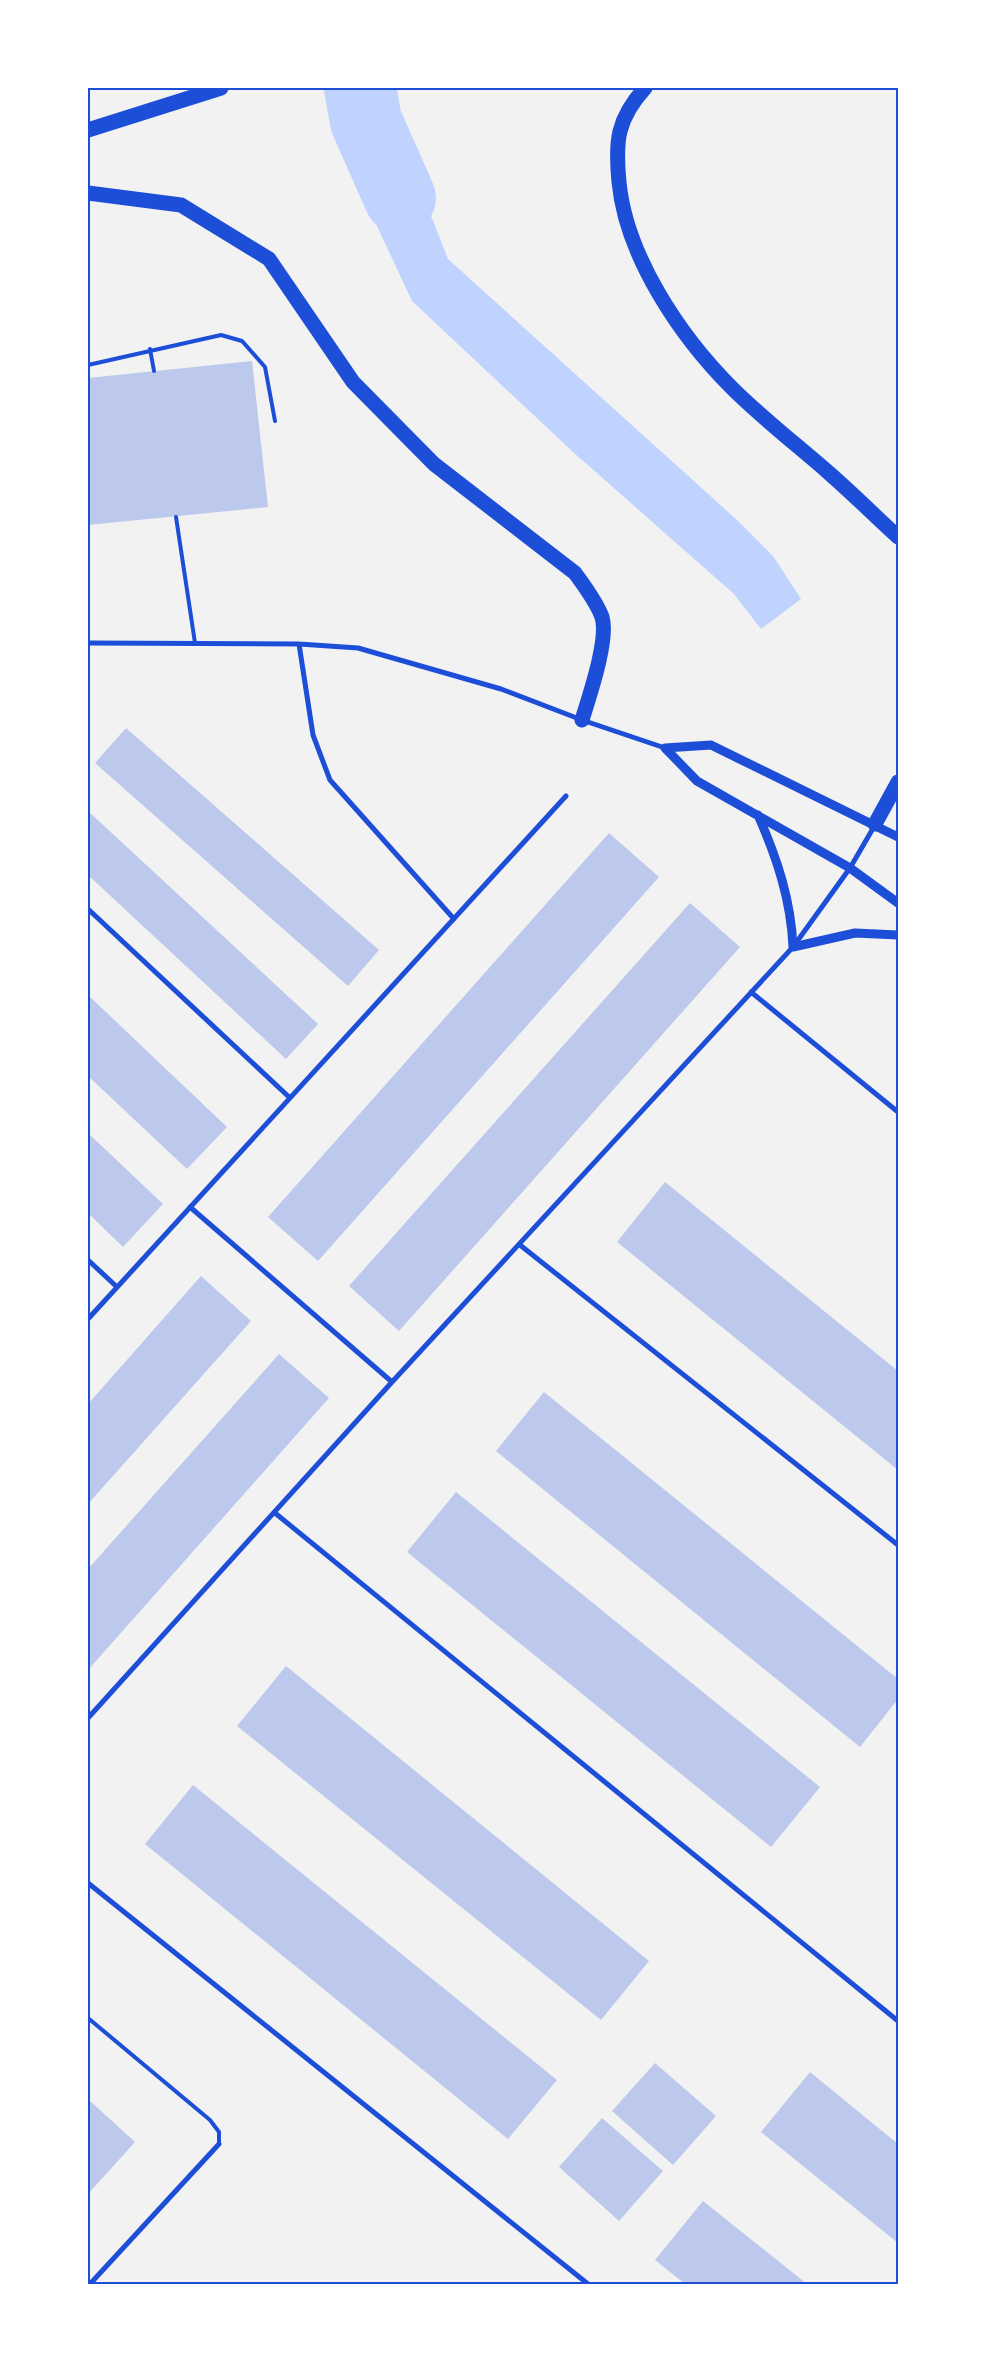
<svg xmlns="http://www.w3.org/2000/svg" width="986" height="2372" font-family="'Space Grotesk',sans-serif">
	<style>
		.water { fill: #bfd3fe }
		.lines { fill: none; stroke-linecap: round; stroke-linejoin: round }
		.river { stroke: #bfd3fe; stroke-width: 72 }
		.building { fill: #bdc9ec }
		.service { stroke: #1d4ed8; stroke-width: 4 }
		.minor { stroke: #1d4ed8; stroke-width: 5 }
		.tertiary { stroke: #1d4ed8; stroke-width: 9 }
		.motorway { stroke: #1d4ed8; stroke-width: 15 }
		.neatline { fill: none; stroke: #1d4ed8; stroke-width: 2 }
	</style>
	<rect width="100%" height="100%" fill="#f2f2f2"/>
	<path class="water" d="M 385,99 L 448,259 L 737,520 L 773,556 L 801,599 L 761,629 L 734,594 L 573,452 L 412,301 L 348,164 L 333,111 Z"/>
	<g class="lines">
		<path class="river" d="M 360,88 L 366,121 L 400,198"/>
	</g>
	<path class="building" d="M 252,361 L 268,507 L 88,525 L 88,378 Z
		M 126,728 L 379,950 L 348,986 L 95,763 Z
		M 88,811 L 318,1024 L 286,1059 L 88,875 Z
		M 609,833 L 659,877 L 318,1261 L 268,1217 Z
		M 690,903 L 740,947 L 399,1331 L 349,1286 Z
		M 88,995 L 227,1127 L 187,1169 L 88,1076 Z
		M 88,1133 L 163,1204 L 123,1247 L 88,1213 Z
		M 665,1182 L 898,1371 L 898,1470 L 617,1242 Z
		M 201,1276 L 251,1321 L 88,1504 L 88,1404 Z
		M 279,1354 L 329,1398 L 88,1670 L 88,1569 Z
		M 544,1392 L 898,1679 L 898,1699 L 860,1747 L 496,1451 Z
		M 456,1492 L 820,1787 L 771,1847 L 407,1552 Z
		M 286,1666 L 649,1961 L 601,2020 L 237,1726 Z
		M 193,1785 L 557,2080 L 508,2139 L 145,1844 Z
		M 655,2063 L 716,2116 L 673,2165 L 612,2111 Z
		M 810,2072 L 898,2144 L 898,2243 L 761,2132 Z
		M 89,2100 L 135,2142 L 88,2194 L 88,2102 Z
		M 602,2118 L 663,2171 L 619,2221 L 559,2167 Z
		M 703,2201 L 807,2284 L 685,2284 L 655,2260 Z"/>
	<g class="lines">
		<path class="service" d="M 150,349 L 154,371
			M 88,365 L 221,335 L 242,341 L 265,367 L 275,421
			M 176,517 L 195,643
			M 88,2018 L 210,2120 L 219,2132 L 219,2144"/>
		<path class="minor" d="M 88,643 L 299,644 L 358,648 L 501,689 L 582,720 L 665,748
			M 299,644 L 313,735 L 330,780 L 454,919
			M 88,909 L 289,1097
			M 751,992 L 898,1112
			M 190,1207 L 392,1382
			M 520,1245 L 898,1545
			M 88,1260 L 117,1287
			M 88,1319 L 566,796
			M 275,1513 L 898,2021
			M 88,1718 L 392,1382 L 793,947 L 850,868 L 875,825
			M 88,1883 L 588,2284
			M 90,2284 L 219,2144"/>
		<path class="tertiary" d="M 665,748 L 697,781 L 850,868 L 898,903
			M 665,748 L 711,745 L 898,837
			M 758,815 C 777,858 791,900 793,947 L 855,933 L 898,935"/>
		<path class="motorway" d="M 645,88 C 617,119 615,141 619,182 C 626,256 680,336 732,388 C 762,418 797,445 829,473 C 853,494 875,516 898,537
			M 88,130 L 221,88
			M 88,193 L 181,205 L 269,259 L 353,382 L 434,464 L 575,573 C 585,587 596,601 602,617 C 609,639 589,697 582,720
			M 875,824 L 898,782"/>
	</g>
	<rect width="986" height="2372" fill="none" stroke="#ffffff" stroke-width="178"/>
	<rect x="89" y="89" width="808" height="2194" class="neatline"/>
</svg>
